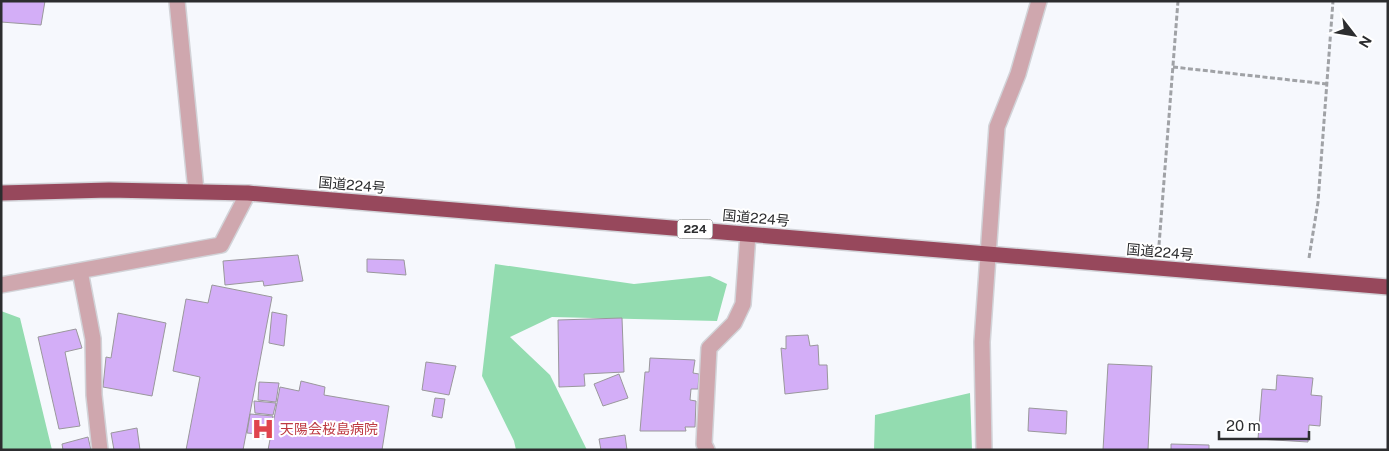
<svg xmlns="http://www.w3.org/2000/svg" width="1389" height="451" font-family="'Public Sans','Noto Sans JP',sans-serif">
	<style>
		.green { fill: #93dcb0 }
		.building { fill: #d3aef7; stroke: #9a989c }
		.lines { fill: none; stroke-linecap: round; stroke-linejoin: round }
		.minor-casing { stroke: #d2d3d8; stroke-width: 18 }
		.highway-casing { stroke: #d2d3d8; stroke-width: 18 }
		.path { stroke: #a0a2a6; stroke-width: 3; stroke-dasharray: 5 2.5; stroke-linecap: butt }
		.minor { stroke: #cfa7ae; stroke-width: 15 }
		.highway { stroke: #97485c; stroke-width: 15 }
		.labels { text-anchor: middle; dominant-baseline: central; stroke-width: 4; stroke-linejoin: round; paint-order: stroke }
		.shield { fill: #fff; stroke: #6b6c6d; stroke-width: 1 }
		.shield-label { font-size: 12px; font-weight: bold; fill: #2c2d2f }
		.street-label { font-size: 14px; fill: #2c2d2f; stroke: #fff }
		.health-label { font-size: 14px; fill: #be3a42; stroke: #fff; text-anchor: start }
	</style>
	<rect width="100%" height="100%" fill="#f6f8fd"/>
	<path class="green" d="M 495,264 L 634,284 L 710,276 L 727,284 L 717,321 L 552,317 L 510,337 L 550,375 L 587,450 L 516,450 L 514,441 L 482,376 Z
		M 1,311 L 20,318 L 52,450 L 1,450 Z
		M 970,393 L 972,450 L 874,450 L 875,415 Z"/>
	<path class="building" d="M 1,1 L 45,1 L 41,25 L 1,22 Z
		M 298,255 L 303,281 L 264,286 L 263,281 L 225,285 L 223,261 Z
		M 367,259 L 404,260 L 406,275 L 367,272 Z
		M 212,285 L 272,297 L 243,450 L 186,450 L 200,377 L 173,371 L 186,299 L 208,303 Z
		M 272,312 L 287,315 L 284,346 L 269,343 Z
		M 118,313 L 166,323 L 152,396 L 103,387 L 106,357 L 111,358 Z
		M 622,318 L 624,372 L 584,374 L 585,386 L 559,387 L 558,320 Z
		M 76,329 L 82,348 L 65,352 L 80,426 L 59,429 L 38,337 Z
		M 808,335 L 810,346 L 818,345 L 819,365 L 827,365 L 828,389 L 785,394 L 781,348 L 786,349 L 786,336 Z
		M 650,358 L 695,360 L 693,373 L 699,374 L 698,389 L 691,389 L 690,400 L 696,401 L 695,427 L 685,427 L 686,431 L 640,431 L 645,372 L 649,372 Z
		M 426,362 L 456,366 L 449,395 L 422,390 Z
		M 1108,364 L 1152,366 L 1148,450 L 1103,450 Z
		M 619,374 L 628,398 L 603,406 L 594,384 Z
		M 1277,375 L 1313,378 L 1311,395 L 1322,396 L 1320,426 L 1309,425 L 1308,442 L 1258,439 L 1262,389 L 1276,390 Z
		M 301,381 L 325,387 L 324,395 L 389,406 L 382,450 L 268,450 L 280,387 L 299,391 Z
		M 259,382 L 279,383 L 276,402 L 258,400 Z
		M 435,398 L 445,399 L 442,418 L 432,416 Z
		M 254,401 L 276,403 L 273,415 L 255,413 Z
		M 1029,408 L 1067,411 L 1066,434 L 1028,431 Z
		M 250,414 L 273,416 L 270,435 L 247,433 Z
		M 137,428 L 140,450 L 114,450 L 111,433 Z
		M 625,435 L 627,450 L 601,450 L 599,439 Z
		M 88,437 L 91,450 L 63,450 L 62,444 Z
		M 1171,444 L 1209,445 L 1209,450 L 1171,450 Z"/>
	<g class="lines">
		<defs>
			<path id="minor" d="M 177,1 L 196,191
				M 80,271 L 93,339 L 94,395 L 100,450
				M 1,285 L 221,245 L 248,193
				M 707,450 L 704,444 L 709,348 L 734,323 L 743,304 L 748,234
				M 984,450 L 982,342 L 997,127 L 1018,74 L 1039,1"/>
			<path id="highway" d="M 1,193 L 109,190 L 248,193 L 1388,287"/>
		</defs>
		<use href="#minor" class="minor-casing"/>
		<use href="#highway" class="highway-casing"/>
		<path class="path" d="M 1173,67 L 1327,84
			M 1159,245 L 1178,1
			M 1309,258 L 1318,202 L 1333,1"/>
		<use href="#minor" class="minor"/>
		<use href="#highway" class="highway"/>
	</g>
	<defs>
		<symbol id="hospital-bare" viewBox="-9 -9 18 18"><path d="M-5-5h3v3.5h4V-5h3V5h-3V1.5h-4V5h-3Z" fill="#e0444e" stroke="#fff" stroke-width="2.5" paint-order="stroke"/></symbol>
	</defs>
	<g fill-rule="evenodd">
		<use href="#hospital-bare" x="247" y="413" width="32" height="32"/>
	</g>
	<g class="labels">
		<rect class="shield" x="677.5" y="219.5" width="35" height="19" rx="4"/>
		<g class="shield-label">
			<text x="695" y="229">224</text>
		</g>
		<g class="street-label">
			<text transform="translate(352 185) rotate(5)">国道224号</text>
			<text transform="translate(756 218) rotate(5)">国道224号</text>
			<text transform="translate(1160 252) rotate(5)">国道224号</text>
		</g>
		<g class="health-label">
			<text x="280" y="429">天陽会桜島病院</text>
		</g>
	</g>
	<rect width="1389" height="451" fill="none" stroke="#2c2d2f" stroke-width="5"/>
	<g transform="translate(1354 35) rotate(121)" stroke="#ffffff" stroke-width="4" paint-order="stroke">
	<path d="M0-4L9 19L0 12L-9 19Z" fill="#2c2d2f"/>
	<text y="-8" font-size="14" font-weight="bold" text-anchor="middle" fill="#2c2d2f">N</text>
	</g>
	<path d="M1219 431v8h90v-8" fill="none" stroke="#2c2d2f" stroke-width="2.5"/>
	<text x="1226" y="431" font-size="15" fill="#2c2d2f" stroke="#ffffff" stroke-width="4" paint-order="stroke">20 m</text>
</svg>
